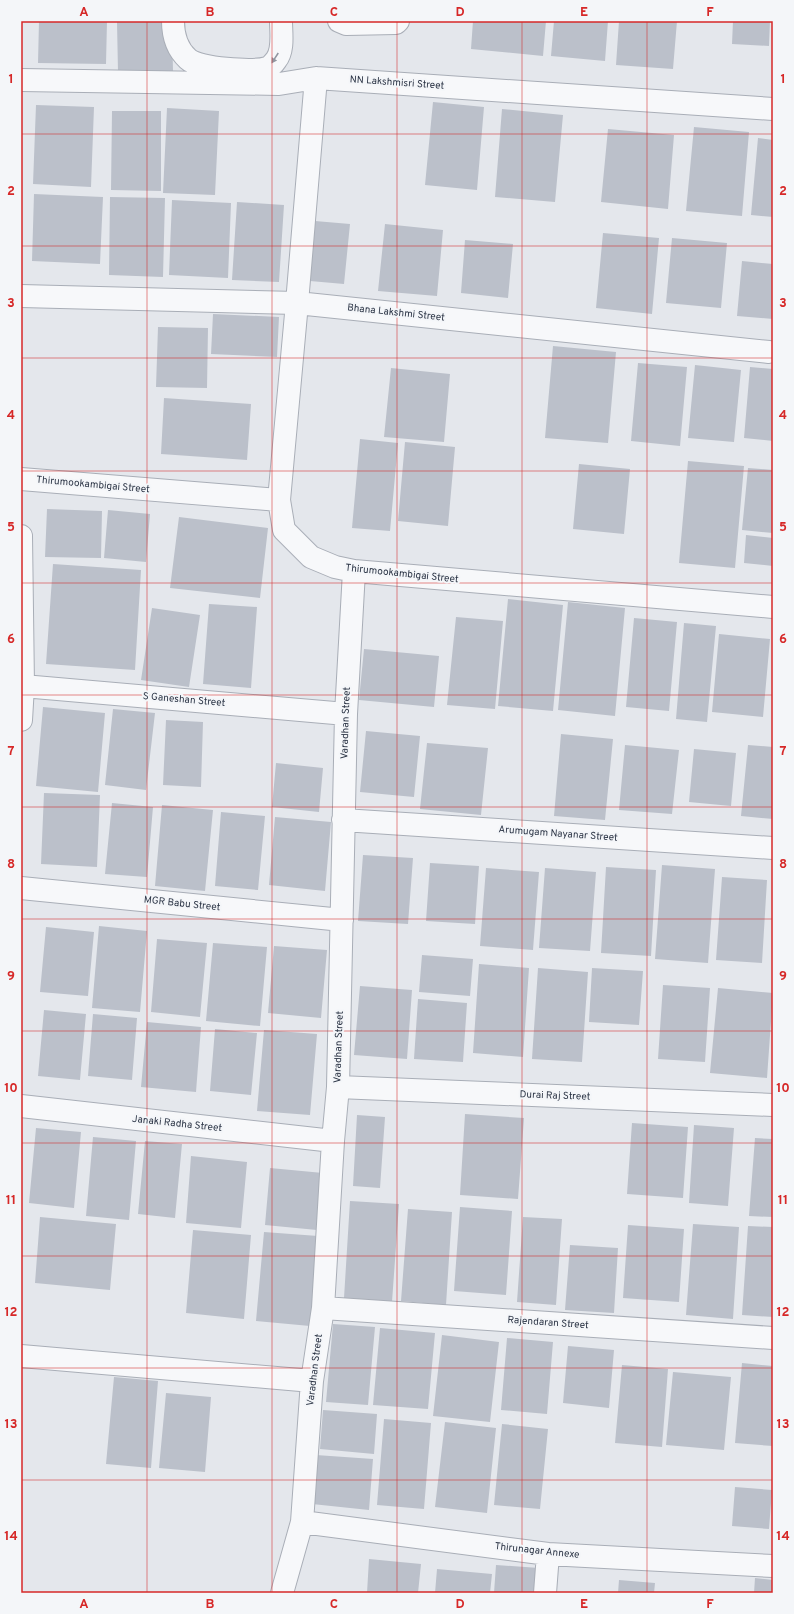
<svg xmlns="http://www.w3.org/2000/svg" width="794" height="1614" font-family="Overpass,sans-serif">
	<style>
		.building { fill: #bbc0ca }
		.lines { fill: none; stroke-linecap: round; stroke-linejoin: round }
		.minor-casing { stroke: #a9aeb7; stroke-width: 24 }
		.minor { stroke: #f7f8fa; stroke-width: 22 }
		.oneway { fill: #9196a0 }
		.grid { fill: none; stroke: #d62828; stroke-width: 1; stroke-opacity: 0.55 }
		.labels { text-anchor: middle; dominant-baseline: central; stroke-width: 4; stroke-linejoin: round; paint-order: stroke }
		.street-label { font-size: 10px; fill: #2b3445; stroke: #f4f6f9 }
		.neatline { fill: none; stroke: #d62828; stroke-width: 1.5 }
		.grid-label { font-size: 13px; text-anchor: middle; font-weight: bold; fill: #d62828 }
	</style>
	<rect width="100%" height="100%" fill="#e4e7ec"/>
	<path class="building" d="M 39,21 L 107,21 L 106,64 L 38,63 Z
		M 473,21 L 546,21 L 543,56 L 471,49 Z
		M 554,21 L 608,21 L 605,61 L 551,56 Z
		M 619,21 L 677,21 L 673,69 L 616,65 Z
		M 733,21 L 770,21 L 769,46 L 732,44 Z
		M 117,22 L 172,22 L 173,72 L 118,72 Z
		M 433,102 L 484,107 L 477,190 L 425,185 Z
		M 36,105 L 94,107 L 91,187 L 33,184 Z
		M 167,108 L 219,111 L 215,195 L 163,193 Z
		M 502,109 L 563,115 L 555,202 L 495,197 Z
		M 112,111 L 161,111 L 161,191 L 111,190 Z
		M 694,127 L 749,132 L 742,216 L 686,211 Z
		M 608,129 L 674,135 L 668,209 L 601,202 Z
		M 758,138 L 773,140 L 773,217 L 751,215 Z
		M 34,194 L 103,197 L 100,264 L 32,261 Z
		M 110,197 L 165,198 L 163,277 L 109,275 Z
		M 172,200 L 231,203 L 228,278 L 169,275 Z
		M 237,202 L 284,205 L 279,282 L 232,280 Z
		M 315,221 L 350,224 L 344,284 L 310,281 Z
		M 385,224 L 443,230 L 437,296 L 378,291 Z
		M 603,233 L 659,238 L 652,314 L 596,308 Z
		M 672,238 L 727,243 L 721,308 L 666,303 Z
		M 465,240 L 513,244 L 508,298 L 461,293 Z
		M 742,261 L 773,264 L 773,319 L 737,316 Z
		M 213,314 L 279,317 L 277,357 L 211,354 Z
		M 158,327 L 208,328 L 207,388 L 156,387 Z
		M 553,346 L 616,352 L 608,443 L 545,438 Z
		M 638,363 L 687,367 L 680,446 L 631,441 Z
		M 695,365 L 741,370 L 734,442 L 688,438 Z
		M 750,367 L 773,369 L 773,441 L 744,438 Z
		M 391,368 L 450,374 L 444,442 L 384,437 Z
		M 164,398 L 251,404 L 247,460 L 161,454 Z
		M 360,439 L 398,443 L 390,531 L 352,528 Z
		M 405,442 L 455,447 L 448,526 L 398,521 Z
		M 688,461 L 744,466 L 735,568 L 679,563 Z
		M 579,464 L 630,469 L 624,534 L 573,529 Z
		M 748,468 L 773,470 L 773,533 L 742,530 Z
		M 47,509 L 102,511 L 101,558 L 45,557 Z
		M 108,510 L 150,514 L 146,562 L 104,558 Z
		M 179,517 L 268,528 L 260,598 L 170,588 Z
		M 746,535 L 773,538 L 773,566 L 744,563 Z
		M 53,564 L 141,570 L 135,670 L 46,664 Z
		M 508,599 L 563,605 L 553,711 L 498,706 Z
		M 568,602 L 625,608 L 615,716 L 558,710 Z
		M 209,604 L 257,607 L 251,688 L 203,684 Z
		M 152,608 L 200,615 L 189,687 L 141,680 Z
		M 456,617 L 503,621 L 495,709 L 447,705 Z
		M 634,618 L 677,622 L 669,711 L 626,707 Z
		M 684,623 L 716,626 L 707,722 L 676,719 Z
		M 719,634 L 770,639 L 763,717 L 712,712 Z
		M 364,649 L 439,656 L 434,707 L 359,700 Z
		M 43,707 L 105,713 L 98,792 L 36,786 Z
		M 113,709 L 155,713 L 146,790 L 105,785 Z
		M 166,720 L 203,722 L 201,787 L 163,785 Z
		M 366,731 L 420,736 L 414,797 L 360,792 Z
		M 561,734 L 613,739 L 605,820 L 554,816 Z
		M 427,743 L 488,748 L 481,815 L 420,809 Z
		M 625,745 L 679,750 L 672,814 L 619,810 Z
		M 748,745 L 773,747 L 773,819 L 741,816 Z
		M 694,749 L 736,753 L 731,806 L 689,802 Z
		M 276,763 L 323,768 L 319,812 L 272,807 Z
		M 44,793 L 100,795 L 97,867 L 41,864 Z
		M 112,803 L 153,807 L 147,877 L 105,874 Z
		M 162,805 L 213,810 L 205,891 L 155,886 Z
		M 221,812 L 265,816 L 258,890 L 215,886 Z
		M 275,817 L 331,822 L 325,891 L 269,885 Z
		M 363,855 L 413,858 L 408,924 L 358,921 Z
		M 430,863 L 479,866 L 475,924 L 426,921 Z
		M 662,865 L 715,869 L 708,963 L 655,959 Z
		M 606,867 L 656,870 L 651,956 L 601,953 Z
		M 486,868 L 539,872 L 533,950 L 480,946 Z
		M 545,868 L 596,872 L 590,951 L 539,948 Z
		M 722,877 L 767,880 L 762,963 L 716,960 Z
		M 99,926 L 147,931 L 140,1012 L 92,1008 Z
		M 46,927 L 94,932 L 88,996 L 40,992 Z
		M 157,939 L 207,943 L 200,1017 L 151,1012 Z
		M 213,943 L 267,947 L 260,1026 L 206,1021 Z
		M 274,946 L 327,950 L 321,1018 L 268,1013 Z
		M 422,955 L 473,959 L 470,996 L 419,992 Z
		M 479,964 L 529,968 L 523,1057 L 473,1053 Z
		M 538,968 L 588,972 L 582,1062 L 532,1059 Z
		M 592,968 L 643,971 L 639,1025 L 589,1022 Z
		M 663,985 L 710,988 L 705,1062 L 658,1059 Z
		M 360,986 L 412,990 L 407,1059 L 354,1055 Z
		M 718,988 L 773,993 L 767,1078 L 710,1073 Z
		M 418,999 L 467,1003 L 463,1062 L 414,1059 Z
		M 44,1010 L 86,1014 L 80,1080 L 38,1076 Z
		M 93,1014 L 137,1018 L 132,1080 L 88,1076 Z
		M 147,1022 L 201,1027 L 196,1092 L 141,1087 Z
		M 215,1029 L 257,1033 L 251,1095 L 210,1091 Z
		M 264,1030 L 317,1034 L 310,1115 L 257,1111 Z
		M 465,1114 L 524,1118 L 518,1199 L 460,1195 Z
		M 357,1115 L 385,1117 L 380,1188 L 353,1186 Z
		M 632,1123 L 688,1127 L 683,1198 L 627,1194 Z
		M 694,1125 L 734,1128 L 728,1206 L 689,1203 Z
		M 36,1128 L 81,1132 L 74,1208 L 29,1203 Z
		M 93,1137 L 136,1141 L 129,1220 L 86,1216 Z
		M 755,1138 L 773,1139 L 773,1217 L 749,1216 Z
		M 145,1141 L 182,1144 L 175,1218 L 138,1214 Z
		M 191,1156 L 247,1162 L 241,1228 L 186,1223 Z
		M 270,1168 L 323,1173 L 317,1230 L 265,1225 Z
		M 350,1201 L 399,1204 L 392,1302 L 344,1298 Z
		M 460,1207 L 512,1211 L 506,1295 L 454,1291 Z
		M 408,1209 L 452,1212 L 446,1305 L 401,1301 Z
		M 40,1217 L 116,1224 L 110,1290 L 35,1283 Z
		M 523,1217 L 562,1219 L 556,1305 L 517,1302 Z
		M 693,1224 L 739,1227 L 733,1319 L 686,1315 Z
		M 628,1225 L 684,1229 L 679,1302 L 623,1298 Z
		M 748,1226 L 773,1227 L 773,1317 L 742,1315 Z
		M 193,1230 L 251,1235 L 244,1319 L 186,1313 Z
		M 264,1232 L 318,1236 L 310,1326 L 256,1321 Z
		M 570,1245 L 618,1248 L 614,1313 L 565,1310 Z
		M 333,1324 L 375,1327 L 368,1405 L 326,1402 Z
		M 380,1328 L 435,1333 L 428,1409 L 373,1405 Z
		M 442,1335 L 499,1342 L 490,1422 L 433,1416 Z
		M 507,1338 L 553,1342 L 547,1414 L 501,1410 Z
		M 568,1346 L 614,1350 L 609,1408 L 563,1403 Z
		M 742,1363 L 773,1366 L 773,1446 L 735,1443 Z
		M 622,1365 L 668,1369 L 662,1447 L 615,1443 Z
		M 673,1372 L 731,1377 L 724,1450 L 666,1445 Z
		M 114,1377 L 158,1381 L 151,1468 L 106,1464 Z
		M 166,1393 L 211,1397 L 205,1472 L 159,1468 Z
		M 323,1410 L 377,1414 L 374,1454 L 320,1449 Z
		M 384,1419 L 431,1423 L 424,1509 L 377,1505 Z
		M 445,1422 L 496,1428 L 487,1513 L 435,1507 Z
		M 502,1424 L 548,1429 L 540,1509 L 494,1505 Z
		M 316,1455 L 373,1459 L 369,1510 L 312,1504 Z
		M 735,1487 L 772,1490 L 769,1529 L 732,1526 Z
		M 369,1559 L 421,1564 L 418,1593 L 367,1593 Z
		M 496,1565 L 539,1568 L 537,1593 L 494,1593 Z
		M 437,1569 L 492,1574 L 490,1593 L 435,1593 Z
		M 755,1578 L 773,1580 L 773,1593 L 754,1593 Z
		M 619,1580 L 655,1583 L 654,1593 L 618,1593 Z"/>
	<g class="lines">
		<defs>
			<path id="minor" d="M 173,21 C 173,36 177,49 188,59 C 199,69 253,72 267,68 C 270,67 274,63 276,60 C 284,50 281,33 281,21
				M 339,21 L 346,24 L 396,23 L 398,21
				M 21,80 L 279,84 L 316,78 L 773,109
				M 21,296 L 297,303 L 769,352
				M 21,479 L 279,500 L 284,530 L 311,557 L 335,567 L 354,571 L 773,607
				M 279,500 L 297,303 L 316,78
				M 21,536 L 23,686 L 21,720
				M 23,686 L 346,714
				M 343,820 L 773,848
				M 21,888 L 342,920
				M 338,1087 L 773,1105
				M 21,1106 L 333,1141
				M 323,1308 L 773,1338
				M 21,1356 L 312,1381
				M 302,1522 L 548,1554 L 773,1566
				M 282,1593 L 302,1522 L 312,1381 L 323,1308 L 333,1141 L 338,1087 L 346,714 L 354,571
				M 545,1593 L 548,1554"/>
		</defs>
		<use href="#minor" class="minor-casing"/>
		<use href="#minor" class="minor"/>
	</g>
	<defs><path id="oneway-solid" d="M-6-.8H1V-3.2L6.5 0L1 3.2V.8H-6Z"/></defs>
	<use class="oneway" href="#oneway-solid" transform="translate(275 58) rotate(123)"/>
	<path class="grid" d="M 147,21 L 147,1593M 272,21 L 272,1593M 397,21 L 397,1593M 522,21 L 522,1593M 647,21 L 647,1593M 21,134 L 773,134M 21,246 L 773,246M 21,358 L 773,358M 21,471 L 773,471M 21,583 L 773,583M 21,695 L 773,695M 21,807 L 773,807M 21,919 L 773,919M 21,1031 L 773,1031M 21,1143 L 773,1143M 21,1256 L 773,1256M 21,1368 L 773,1368M 21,1480 L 773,1480"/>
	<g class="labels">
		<g class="street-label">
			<text transform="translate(397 83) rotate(4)">NN Lakshmisri Street</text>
			<text transform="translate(396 313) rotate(6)">Bhana Lakshmi Street</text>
			<text transform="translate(93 485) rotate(5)">Thirumookambigai Street</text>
			<text transform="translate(402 574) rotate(6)">Thirumookambigai Street</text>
			<text transform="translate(184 700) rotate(5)">S Ganeshan Street</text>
			<text transform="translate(346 723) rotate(-88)">Varadhan Street</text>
			<text transform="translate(558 834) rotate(4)">Arumugam Nayanar Street</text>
			<text transform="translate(182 904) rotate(6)">MGR Babu Street</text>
			<text transform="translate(339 1047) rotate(-88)">Varadhan Street</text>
			<text transform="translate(555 1096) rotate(2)">Durai Raj Street</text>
			<text transform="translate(177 1124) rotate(6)">Janaki Radha Street</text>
			<text transform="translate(548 1323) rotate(4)">Rajendaran Street</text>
			<text transform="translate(315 1370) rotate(-83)">Varadhan Street</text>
			<text transform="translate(537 1551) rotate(6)">Thirunagar Annexe</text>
		</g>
	</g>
	<rect width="794" height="1614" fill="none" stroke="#f4f6f9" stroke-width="44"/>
	<rect x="22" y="22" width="750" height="1570" class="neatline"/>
	<g class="grid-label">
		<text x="84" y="16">A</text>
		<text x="210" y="16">B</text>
		<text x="334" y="16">C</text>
		<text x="460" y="16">D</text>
		<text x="584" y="16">E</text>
		<text x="710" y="16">F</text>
		<text x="11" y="83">1</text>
		<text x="783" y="83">1</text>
		<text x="11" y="195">2</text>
		<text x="783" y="195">2</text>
		<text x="11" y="307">3</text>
		<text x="783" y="307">3</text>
		<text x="11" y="419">4</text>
		<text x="783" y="419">4</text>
		<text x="11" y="531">5</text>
		<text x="783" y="531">5</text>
		<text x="11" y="643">6</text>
		<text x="783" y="643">6</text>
		<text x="11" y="755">7</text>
		<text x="783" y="755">7</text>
		<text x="11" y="868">8</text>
		<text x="783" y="868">8</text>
		<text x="11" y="980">9</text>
		<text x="783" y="980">9</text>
		<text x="11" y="1092">10</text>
		<text x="783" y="1092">10</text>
		<text x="11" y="1204">11</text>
		<text x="783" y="1204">11</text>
		<text x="11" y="1316">12</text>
		<text x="783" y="1316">12</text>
		<text x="11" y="1428">13</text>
		<text x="783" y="1428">13</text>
		<text x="11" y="1540">14</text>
		<text x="783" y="1540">14</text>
		<text x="84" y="1608">A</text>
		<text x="210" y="1608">B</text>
		<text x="334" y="1608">C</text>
		<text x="460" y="1608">D</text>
		<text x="584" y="1608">E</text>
		<text x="710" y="1608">F</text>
	</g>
</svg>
